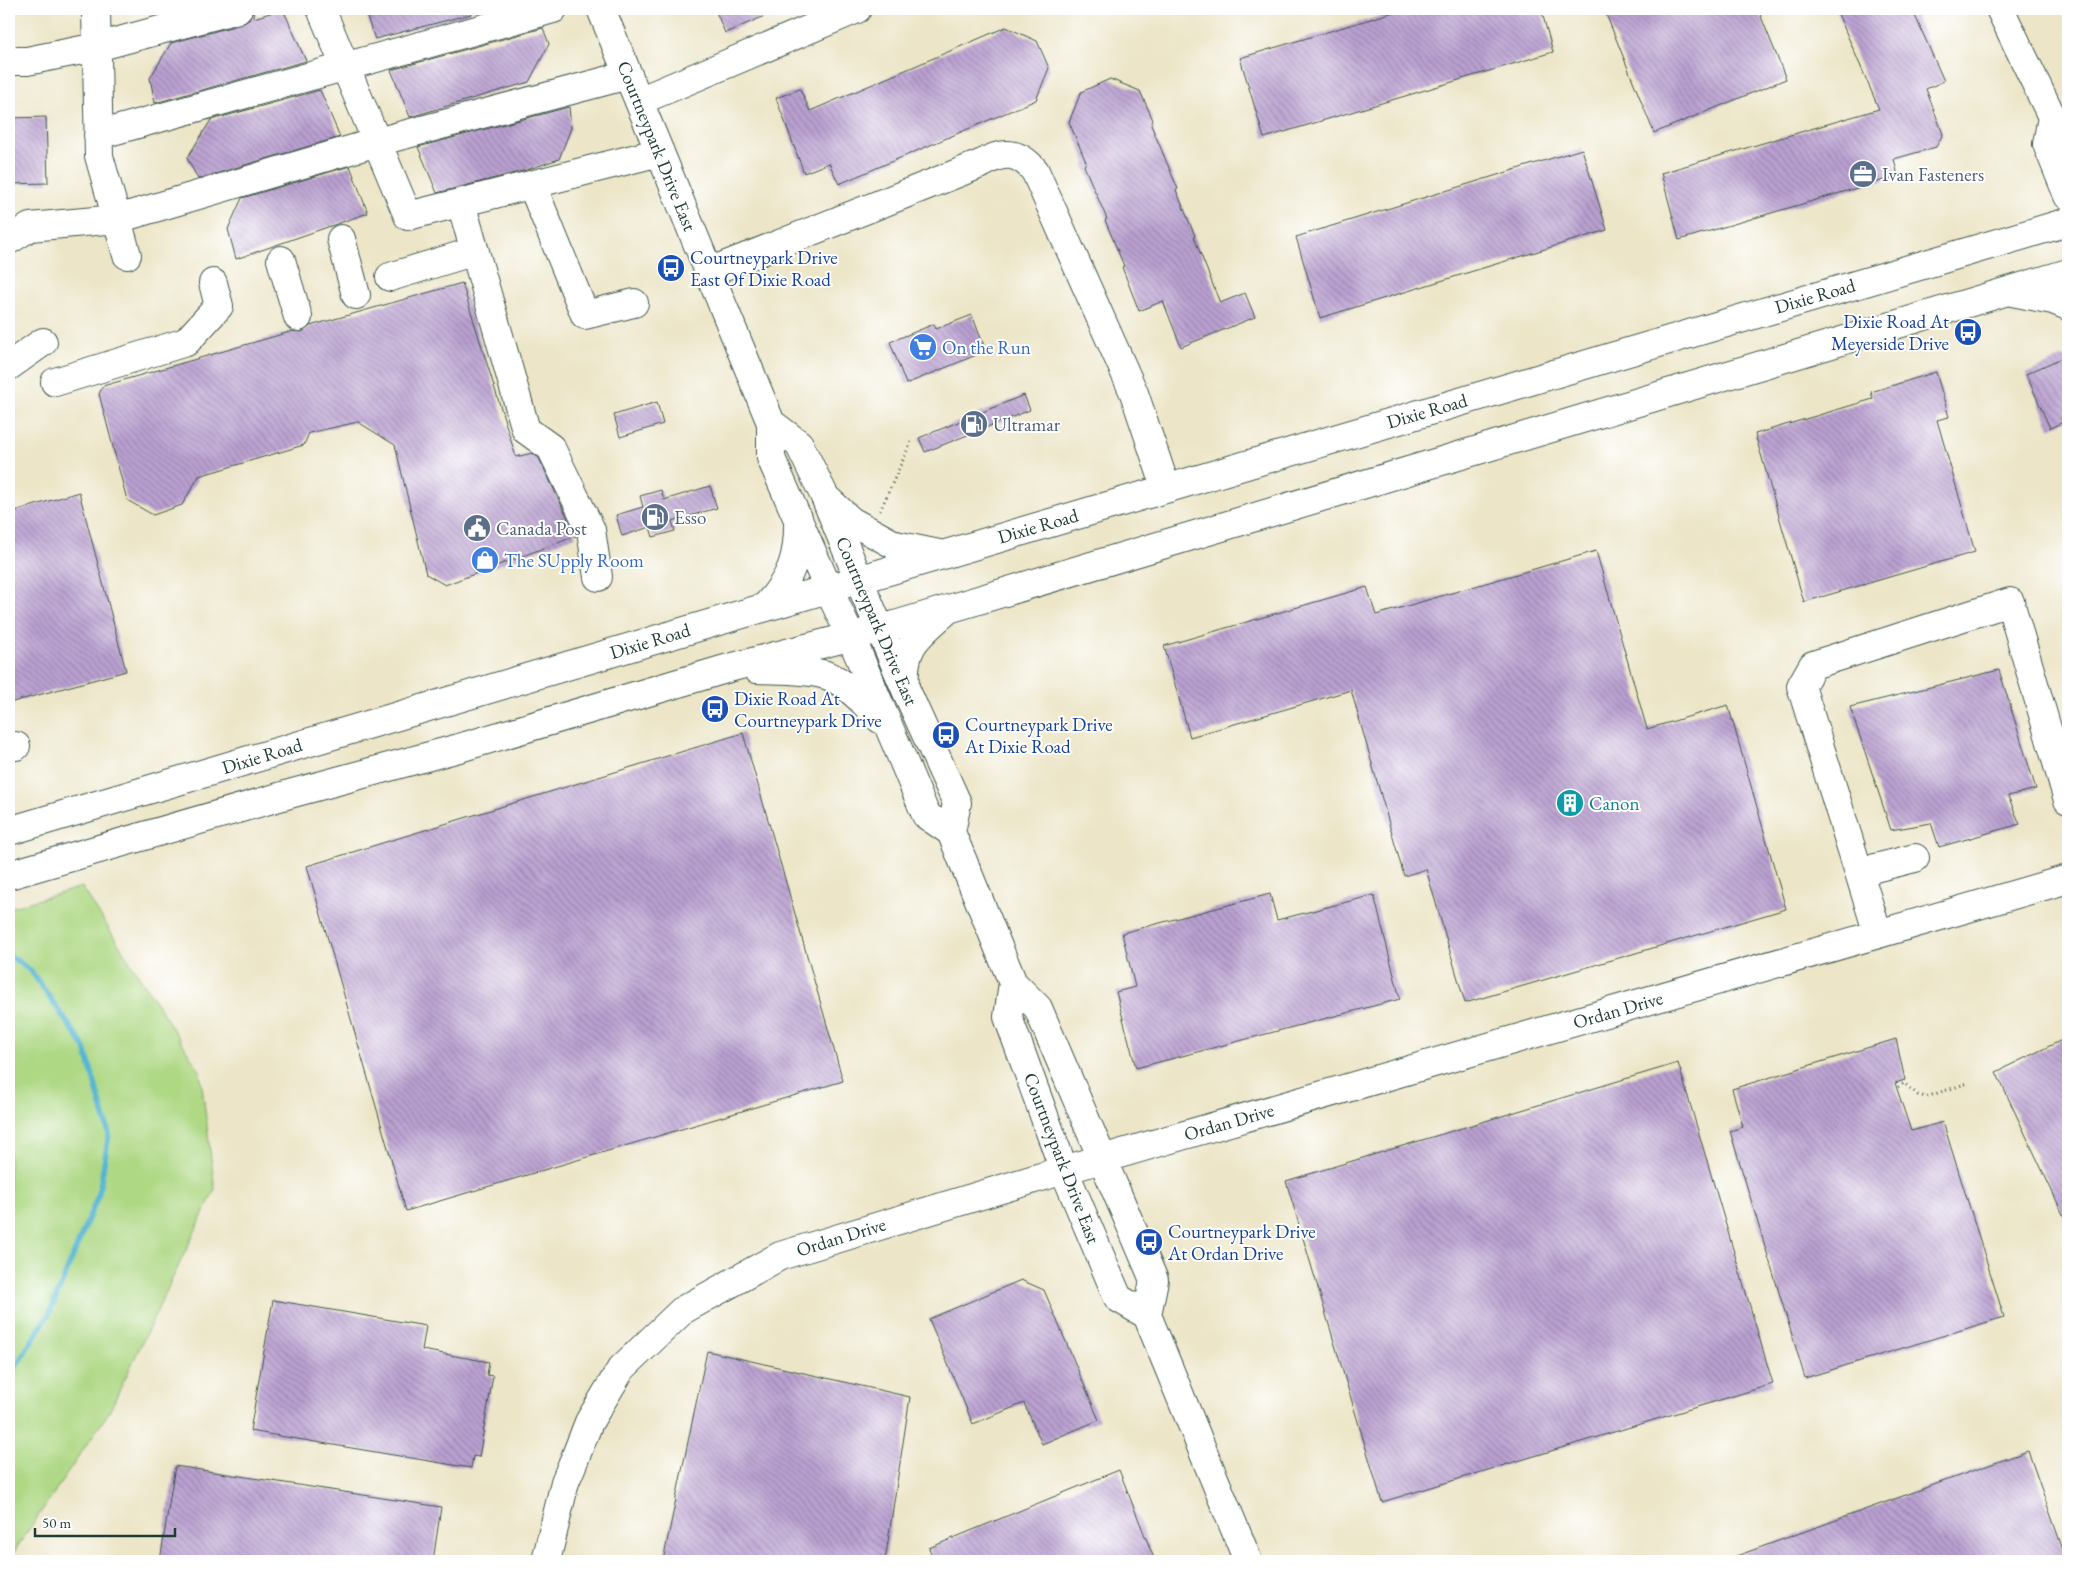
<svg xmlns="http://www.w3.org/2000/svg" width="2077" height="1570" font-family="'EB Garamond',serif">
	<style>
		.green { fill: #aed884; stroke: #668a5c }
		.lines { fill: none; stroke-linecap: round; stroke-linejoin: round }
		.stream { stroke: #51b3d0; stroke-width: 5.5 }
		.building { fill: url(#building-back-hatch) }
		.minor-casing { stroke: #3e564a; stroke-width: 30 }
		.major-casing { stroke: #3e564a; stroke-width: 30 }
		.path { stroke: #3e564a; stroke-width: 3; stroke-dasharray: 1 4; stroke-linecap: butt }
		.minor { stroke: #fff; stroke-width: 28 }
		.major { stroke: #fff; stroke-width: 28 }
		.labels { text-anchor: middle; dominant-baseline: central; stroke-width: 4; stroke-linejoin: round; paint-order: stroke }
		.street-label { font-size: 19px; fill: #1f3d34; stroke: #fff }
		.service-label { font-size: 19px; fill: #4e5e75; stroke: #fff; text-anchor: start }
		.transit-label { font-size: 19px; fill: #164399; stroke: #fff; text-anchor: start }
		.shop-label { font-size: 19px; fill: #366cbe; stroke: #fff; text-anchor: start }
		.culture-label { font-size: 19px; fill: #0d838f; stroke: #fff; text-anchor: start }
	</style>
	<defs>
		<pattern id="building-back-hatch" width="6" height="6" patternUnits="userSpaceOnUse" patternTransform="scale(1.25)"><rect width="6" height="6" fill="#baa0d1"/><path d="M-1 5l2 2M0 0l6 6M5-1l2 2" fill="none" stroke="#9784aa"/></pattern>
	</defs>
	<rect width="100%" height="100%" fill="#fff"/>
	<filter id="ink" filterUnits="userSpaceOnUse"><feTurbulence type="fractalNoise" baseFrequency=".02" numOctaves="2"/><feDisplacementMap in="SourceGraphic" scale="10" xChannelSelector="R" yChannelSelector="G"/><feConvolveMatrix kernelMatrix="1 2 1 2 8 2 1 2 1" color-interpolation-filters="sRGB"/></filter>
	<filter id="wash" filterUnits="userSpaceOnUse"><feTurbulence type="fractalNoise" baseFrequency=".0096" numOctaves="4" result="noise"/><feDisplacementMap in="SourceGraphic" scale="20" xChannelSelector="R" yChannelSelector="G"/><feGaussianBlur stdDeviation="1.12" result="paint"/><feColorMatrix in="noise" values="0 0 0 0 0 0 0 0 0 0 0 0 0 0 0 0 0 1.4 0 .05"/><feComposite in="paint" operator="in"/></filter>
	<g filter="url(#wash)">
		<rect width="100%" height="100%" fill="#ece5c7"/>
		<path class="green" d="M 82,887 L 200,1071 L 215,1189 L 109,1412 L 9,1559 L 9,908 Z"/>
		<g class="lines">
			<path class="stream" d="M 9,955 L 31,971 L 85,1048 L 109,1134 L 99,1193 L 49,1314 L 9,1377"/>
		</g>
		<g id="blocks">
			<path class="building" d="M 283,9 L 306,61 L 155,103 L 150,78 L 171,43 L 242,24 L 249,20 L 253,11 L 254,18 Z
				M 364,9 L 470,9 L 471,14 L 375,39 Z
				M 715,9 L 781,9 L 725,33 Z
				M 1404,9 L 1541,9 L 1553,52 L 1264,138 L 1240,58 Z
				M 1604,9 L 1758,9 L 1786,79 L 1654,133 Z
				M 1836,9 L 1912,9 L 1944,81 L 1926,89 L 1943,134 L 1936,147 L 1894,159 L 1898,176 L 1679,240 L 1661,173 L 1879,109 Z
				M 1006,27 L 1037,41 L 1049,68 L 1036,100 L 839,184 L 829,163 L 804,173 L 776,98 L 800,89 L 810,111 Z
				M 543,28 L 549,44 L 529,82 L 410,117 L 391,70 Z
				M 1110,79 L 1140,91 L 1153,120 L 1151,125 L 1178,189 L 1176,190 L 1195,236 L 1194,237 L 1220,303 L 1245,293 L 1255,317 L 1181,347 L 1163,301 L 1139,311 L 1122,267 L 1124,266 L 1105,220 L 1107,219 L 1084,166 L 1086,162 L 1069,122 L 1081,92 Z
				M 320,90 L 340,137 L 198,179 L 187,158 L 211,120 Z
				M 569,107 L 571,128 L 559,159 L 526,170 L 437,193 L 418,147 Z
				M 46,117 L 48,183 L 9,184 L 9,118 Z
				M 1582,149 L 1607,230 L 1320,318 L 1296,237 Z
				M 350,166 L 368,213 L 236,259 L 228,229 L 242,198 Z
				M 462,283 L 516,457 L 532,453 L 539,458 L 576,536 L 445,585 L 426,574 L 395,445 L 358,422 L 309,433 L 304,445 L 199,476 L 182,505 L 153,515 L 127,500 L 99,394 L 103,386 L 293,331 L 302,332 L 310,326 Z
				M 972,315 L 986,351 L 906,384 L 890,342 L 934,324 L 936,329 Z
				M 2068,355 L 2068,420 L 2050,428 L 2026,374 Z
				M 1936,372 L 1949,417 L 1937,420 L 1975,552 L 1804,602 L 1755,434 L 1873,399 L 1871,392 Z
				M 1024,395 L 1030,410 L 925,452 L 919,438 Z
				M 657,402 L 663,424 L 620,437 L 614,415 Z
				M 710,486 L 717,508 L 672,521 L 675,531 L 653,537 L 650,527 L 622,536 L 616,515 L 643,507 L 640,496 L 661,490 L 664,500 Z
				M 79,492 L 126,671 L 9,703 L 9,513 Z
				M 1596,551 L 1647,729 L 1728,705 L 1786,909 L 1465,1003 L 1426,869 L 1404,876 L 1351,690 L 1190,737 L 1164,646 L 1367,587 L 1376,615 Z
				M 1999,670 L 2036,789 L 2008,796 L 2020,824 L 1939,847 L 1931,823 L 1891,830 L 1850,707 Z
				M 743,733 L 843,1081 L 406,1211 L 307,866 Z
				M 1270,894 L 1277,920 L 1374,895 L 1400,999 L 1136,1068 L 1116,992 L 1135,987 L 1122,933 Z
				M 2068,1037 L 2068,1225 L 1996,1072 Z
				M 1896,1039 L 1905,1080 L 1895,1083 L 1911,1131 L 1943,1122 L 2004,1317 L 1805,1378 L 1730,1131 L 1743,1127 L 1732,1089 Z
				M 1678,1063 L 1773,1384 L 1382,1502 L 1286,1181 Z
				M 1021,1280 L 1044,1290 L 1099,1420 L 1042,1444 L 1024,1403 L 973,1424 L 929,1319 Z
				M 273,1300 L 426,1326 L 422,1350 L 489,1362 L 487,1375 L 493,1376 L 479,1457 L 473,1456 L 471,1468 L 250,1431 Z
				M 707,1351 L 910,1397 L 885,1561 L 663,1561 Z
				M 2028,1451 L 2067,1561 L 1729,1561 L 1728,1559 Z
				M 175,1466 L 441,1507 L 433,1561 L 160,1561 Z
				M 1119,1470 L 1155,1561 L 934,1561 L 929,1548 Z"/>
		</g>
	</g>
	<g filter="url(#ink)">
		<use href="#blocks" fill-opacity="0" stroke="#3e564a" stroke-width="1"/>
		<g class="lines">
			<defs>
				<path id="minor" d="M 96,9 L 99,156 L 127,255
					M 321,9 L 408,216 L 660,152
					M 601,9 L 771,423 L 771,458 L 828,588
					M 2000,9 L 2052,117 L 2068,126
					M 9,61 L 27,61 L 97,47 L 238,9
					M 639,101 L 857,9
					M 2052,117 L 2047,144 L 2068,196
					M 98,135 L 553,9
					M 532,185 L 585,315 L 634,303
					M 461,203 L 526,430 L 551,448 L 591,530 L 598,577
					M 341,239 L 356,295
					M 9,240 L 30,227 L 117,219 L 377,142 L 628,75
					M 281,260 L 298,317
					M 709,272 L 983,163 C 1004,150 1019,152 1035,171 L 1134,393 L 1166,488
					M 390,277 L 475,251
					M 9,366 L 43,342
					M 55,382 L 186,342 L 219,306 L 213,283
					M 771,423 L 799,444 L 825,497 L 859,580
					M 9,747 L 16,746
					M 1859,872 L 1915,858
					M 1878,934 L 1801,686 L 1813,665 L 2010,602 L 2068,800
					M 546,1561 L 565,1482 L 575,1458 L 589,1422 L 621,1369 L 683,1310 L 780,1256 L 1064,1170 L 2068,879"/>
				<path id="major" d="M 2012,292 L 2053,300 L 2068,306
					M 825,497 L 851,521 L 895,545 L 939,554
					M 859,580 L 906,690 L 957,803 L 951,832 L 1013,983 L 1038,1008 L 1154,1280 L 1147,1315 L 1248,1561
					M 828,588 L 851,637 L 926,815 L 951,832
					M 766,606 C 792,578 799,556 798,518
					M 757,669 C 780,670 805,669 826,675 C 845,681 867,705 880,719
					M 905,686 C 902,646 917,637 945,612
					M 9,831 L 2068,222
					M 9,875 L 293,793 L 459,748 L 729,668 L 895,625 L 2068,273
					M 1013,983 L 1008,1017 L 1064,1170 L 1118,1298 L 1147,1315"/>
			</defs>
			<use href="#minor" class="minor-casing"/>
			<use href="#major" class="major-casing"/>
			<path class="path" d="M 880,511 L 911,442
				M 1898,1087 L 1904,1083 L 1918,1095 L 1926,1097 L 1968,1083"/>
			<use href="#minor" class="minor"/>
			<use href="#major" class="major"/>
		</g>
	</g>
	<defs>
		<symbol id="office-disc" viewBox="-11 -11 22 22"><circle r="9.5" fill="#5c6f8a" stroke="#fff"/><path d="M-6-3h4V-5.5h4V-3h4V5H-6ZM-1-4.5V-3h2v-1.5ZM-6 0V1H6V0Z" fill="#fff"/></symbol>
		<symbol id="bus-disc" viewBox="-11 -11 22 22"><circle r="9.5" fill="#1a4fb4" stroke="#fff"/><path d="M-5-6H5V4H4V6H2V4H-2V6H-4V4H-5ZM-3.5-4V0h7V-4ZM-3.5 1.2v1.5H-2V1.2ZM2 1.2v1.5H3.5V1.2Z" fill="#fff"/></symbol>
		<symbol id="supermarket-disc" viewBox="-11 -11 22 22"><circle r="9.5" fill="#3f7fe0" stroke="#fff"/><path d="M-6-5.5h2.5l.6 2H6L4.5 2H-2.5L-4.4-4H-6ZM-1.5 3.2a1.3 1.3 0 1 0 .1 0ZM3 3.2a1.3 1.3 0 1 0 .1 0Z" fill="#fff"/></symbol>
		<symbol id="fuel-disc" viewBox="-11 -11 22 22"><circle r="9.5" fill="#5c6f8a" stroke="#fff"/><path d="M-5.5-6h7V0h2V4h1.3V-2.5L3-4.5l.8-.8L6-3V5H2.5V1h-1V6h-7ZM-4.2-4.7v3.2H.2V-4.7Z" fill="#fff"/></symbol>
		<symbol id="civic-disc" viewBox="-11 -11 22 22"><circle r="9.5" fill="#5c6f8a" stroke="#fff"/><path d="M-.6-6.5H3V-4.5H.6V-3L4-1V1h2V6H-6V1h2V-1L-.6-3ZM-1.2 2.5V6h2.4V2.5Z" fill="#fff"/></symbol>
		<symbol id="shop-disc" viewBox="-11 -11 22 22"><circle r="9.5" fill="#3f7fe0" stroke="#fff"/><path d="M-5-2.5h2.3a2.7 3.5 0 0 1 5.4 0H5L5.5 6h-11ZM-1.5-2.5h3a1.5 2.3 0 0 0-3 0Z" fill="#fff"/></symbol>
		<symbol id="building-disc" viewBox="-11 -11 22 22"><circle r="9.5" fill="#0f9aa8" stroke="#fff"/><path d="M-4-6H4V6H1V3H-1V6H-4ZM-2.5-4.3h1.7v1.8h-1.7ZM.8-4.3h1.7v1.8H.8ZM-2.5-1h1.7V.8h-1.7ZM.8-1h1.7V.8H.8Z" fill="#fff"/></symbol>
	</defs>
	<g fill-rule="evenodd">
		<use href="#office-disc" x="1847" y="158" width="32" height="32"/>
		<use href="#bus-disc" x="655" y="252" width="32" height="32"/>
		<use href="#bus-disc" x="1952" y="316" width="32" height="32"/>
		<use href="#supermarket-disc" x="907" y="331" width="32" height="32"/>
		<use href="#fuel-disc" x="958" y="408" width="32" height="32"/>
		<use href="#fuel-disc" x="639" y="501" width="32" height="32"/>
		<use href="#civic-disc" x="461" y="512" width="32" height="32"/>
		<use href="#shop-disc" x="469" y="544" width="32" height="32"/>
		<use href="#bus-disc" x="699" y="693" width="32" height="32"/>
		<use href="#bus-disc" x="930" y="719" width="32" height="32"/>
		<use href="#building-disc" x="1554" y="787" width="32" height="32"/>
		<use href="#bus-disc" x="1133" y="1226" width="32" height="32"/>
	</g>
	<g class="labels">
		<g class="street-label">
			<text transform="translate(657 146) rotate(68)">Courtneypark Drive East</text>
			<text transform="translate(1815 296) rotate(-16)">Dixie Road</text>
			<text transform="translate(1427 411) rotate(-16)">Dixie Road</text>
			<text transform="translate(1038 526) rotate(-16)">Dixie Road</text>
			<text transform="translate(877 621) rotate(67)">Courtneypark Drive East</text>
			<text transform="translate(650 641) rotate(-17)">Dixie Road</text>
			<text transform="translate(262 756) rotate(-17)">Dixie Road</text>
			<text transform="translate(1618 1010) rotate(-16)">Ordan Drive</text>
			<text transform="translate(1229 1122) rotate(-16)">Ordan Drive</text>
			<text transform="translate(1062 1158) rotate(69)">Courtneypark Drive East</text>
			<text transform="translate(841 1237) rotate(-17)">Ordan Drive</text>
		</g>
		<g class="service-label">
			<text x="1882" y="174">Ivan Fasteners</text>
			<text x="993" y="424">Ultramar</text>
			<text x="674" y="517">Esso</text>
			<text x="496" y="528">Canada Post</text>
		</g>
		<g class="transit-label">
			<text x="690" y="257">Courtneypark Drive<tspan x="690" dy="22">East Of Dixie Road</tspan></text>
			<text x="1949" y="321" text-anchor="end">Dixie Road At<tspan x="1949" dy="22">Meyerside Drive</tspan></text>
			<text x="734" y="698">Dixie Road At<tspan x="734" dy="22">Courtneypark Drive</tspan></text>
			<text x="965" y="724">Courtneypark Drive<tspan x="965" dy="22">At Dixie Road</tspan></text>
			<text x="1168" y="1231">Courtneypark Drive<tspan x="1168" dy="22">At Ordan Drive</tspan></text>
		</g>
		<g class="shop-label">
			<text x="942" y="347">On the Run</text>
			<text x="504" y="560">The SUpply Room</text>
		</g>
		<g class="culture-label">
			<text x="1589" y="803">Canon</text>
		</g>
	</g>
	<rect width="2077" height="1570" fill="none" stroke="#fff" stroke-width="30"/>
	<path d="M35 1528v8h140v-8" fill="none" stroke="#1f3d34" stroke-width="2.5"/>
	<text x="42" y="1528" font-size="15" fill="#1f3d34" stroke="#ffffff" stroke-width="4" paint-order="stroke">50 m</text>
</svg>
